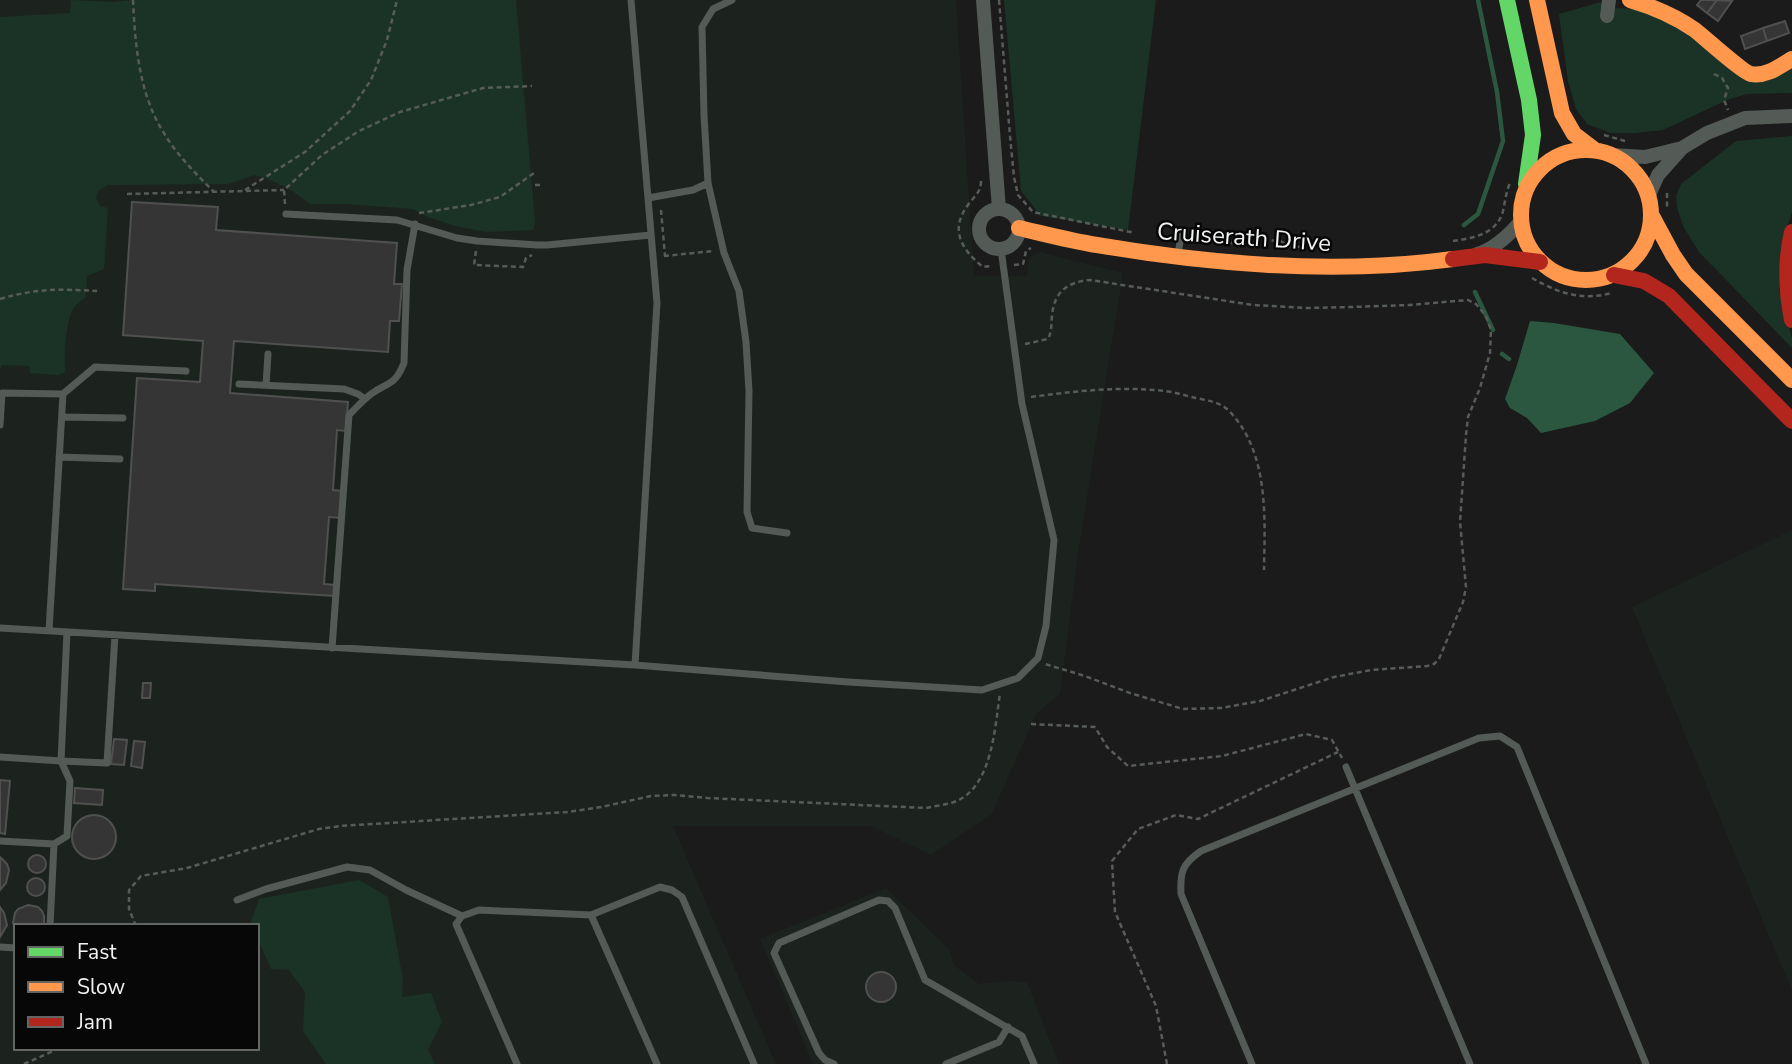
<svg xmlns="http://www.w3.org/2000/svg" width="1792" height="1064" font-family="'Nunito Sans',sans-serif">
	<style>
		.built { fill: #1c231e; fill-rule: evenodd }
		.green { fill: #1b3326 }
		.water { fill: #2b563f }
		.lines { fill: none; stroke-linecap: round; stroke-linejoin: round }
		.stream { stroke: #2b563f; stroke-width: 4.5 }
		.building { fill: #353535; stroke: #4f504f; stroke-width: 2 }
		.path { stroke: #575c59; stroke-width: 2.5; stroke-dasharray: 5 3.5; stroke-linecap: butt }
		.lane { stroke: #545a56; stroke-width: 7 }
		.street { stroke: #545a56; stroke-width: 14 }
		.fast { stroke: #63d668; stroke-width: 16 }
		.slow { stroke: #ff974d; stroke-width: 16 }
		.jam { stroke: #b3261e; stroke-width: 16 }
		.labels { text-anchor: middle; dominant-baseline: central; stroke-width: 5; stroke-linejoin: round; paint-order: stroke }
		.street-label { font-size: 24px; fill: #f2f4f3; stroke: #060706 }
	</style>
	<rect width="100%" height="100%" fill="#1a1b1a"/>
	<path class="built" d="M 0,0 L 956,0 L 974,276 L 1027,276 L 1029,257 L 1040,252 L 1123,273 L 1078,554 L 1060,694 L 1036,714 L 992,814 L 931,855 L 871,826 L 673,826 L 776,1064 L 0,1064 ZM 16,926 L 257,926 L 257,1048 L 16,1048 Z
		M 1792,530 L 1792,991 L 1632,607 Z
		M 886,888 L 949,949 L 955,966 L 979,984 L 1008,981 L 1027,982 L 1059,1064 L 813,1064 L 760,939 Z"/>
	<path class="green" d="M 71,0 L 113,2 L 133,0 L 516,0 L 535,223 L 533,230 L 487,232 L 455,226 L 428,217 L 413,209 L 346,204 L 310,204 L 291,190 L 268,179 L 255,175 L 228,184 L 108,185 L 99,190 L 96,198 L 100,206 L 108,208 L 104,269 L 87,276 L 86,297 C 81,301 76,304 73,309 C 65,325 64,355 65,372 L 58,375 L 30,373 L 30,366 L 2,365 L 0,370 L 0,17 L 70,13 Z
		M 1004,0 L 1156,0 L 1128,230 L 1041,216 L 1021,191 Z
		M 1601,2 L 1605,21 L 1614,8 L 1638,9 L 1672,18 L 1741,77 L 1792,65 L 1792,93 L 1747,94 L 1727,100 L 1663,130 L 1636,133 L 1611,133 L 1587,124 L 1576,109 L 1568,81 L 1559,14 Z
		M 1792,136 L 1792,212 L 1781,248 L 1779,290 L 1792,338 L 1792,348 L 1699,252 L 1683,226 L 1677,207 L 1676,196 L 1681,184 L 1736,141 Z
		M 359,880 L 388,897 L 403,980 L 402,997 L 431,993 L 442,1022 L 428,1050 L 435,1064 L 326,1064 L 303,1031 L 305,992 L 289,970 L 271,969 L 257,937 L 257,926 L 252,926 L 251,922 L 259,899 Z"/>
	<path class="water" d="M 1530,321 L 1554,323 L 1620,334 L 1654,373 L 1630,403 L 1595,421 L 1541,433 L 1527,418 L 1510,408 L 1505,399 L 1517,365 Z"/>
	<g class="lines">
		<path class="stream" d="M 1464,225 L 1478,214 L 1503,141 L 1497,92 L 1478,0
			M 1475,292 L 1493,330
			M 1502,354 L 1509,359"/>
	</g>
	<path class="building" d="M 1701,0 L 1717,0 L 1707,13 L 1697,5 Z
		M 1717,0 L 1732,1 L 1718,21 L 1707,13 Z
		M 1785,21 L 1789,33 L 1767,41 L 1763,28 Z
		M 1763,28 L 1767,41 L 1745,49 L 1741,36 Z
		M 132,202 L 218,207 L 216,230 L 397,243 L 394,284 L 402,284 L 399,321 L 390,321 L 388,352 L 234,341 L 230,393 L 348,402 L 346,431 L 337,430 L 333,490 L 342,491 L 340,518 L 329,517 L 324,584 L 334,585 L 334,596 L 155,584 L 155,591 L 123,589 L 137,378 L 200,382 L 203,341 L 123,335 Z
		M 143,683 L 151,683 L 150,698 L 142,698 Z
		M 114,739 L 127,740 L 124,765 L 111,764 Z
		M 134,741 L 145,742 L 142,768 L 131,766 Z
		M 0,780 L 10,781 L 5,834 L 0,833 Z
		M 75,788 L 103,790 L 102,805 L 74,803 Z
		M72 837a22 22 0 1 1 44 0a22 22 0 1 1-44 0Z
		M28 864a9 9 0 1 1 18 0a9 9 0 1 1-18 0Z
		M 0,857 L 7,864 L 9,870 L 6,883 L 0,890 Z
		M27 887a9 9 0 1 1 18 0a9 9 0 1 1-18 0Z
		M 28,905 L 38,907 L 42,911 L 44,916 L 44,926 L 16,926 L 16,930 L 13,923 L 15,913 L 18,909 Z
		M 0,907 L 4,913 L 7,925 L 0,937 Z
		M866 987a15 15 0 1 1 30 0a15 15 0 1 1-30 0Z"/>
	<g class="lines">
		<path class="path" d="M 133,0 C 135,44 139,92 162,130 C 176,154 195,173 214,192
			M 999,0 L 1010,136 L 1014,177 L 1018,195 L 1033,212 L 1135,233
			M 1714,74 L 1722,78 L 1728,88 L 1724,100 L 1728,110
			M 1604,135 L 1625,141
			M 981,181 C 981,193 974,196 968,205 C 949,230 962,250 983,267 L 993,266
			M 535,185 L 541,185
			M 245,190 L 305,152 L 350,111 L 371,80 L 387,40 L 397,0
			M 1667,193 L 1667,207
			M 127,194 L 284,190
			M 285,204 L 284,190 L 322,155 L 359,131 L 400,112 L 483,88 L 532,86
			M 661,210 L 665,256
			M 419,213 L 471,205 L 500,197 L 534,173
			M 1453,241 C 1473,238 1497,234 1503,211 C 1505,202 1506,192 1510,183
			M 1221,243 L 1249,243 L 1259,240 L 1280,241 L 1289,246 L 1300,247
			M 476,251 L 474,265 L 523,267 L 526,258 L 532,255
			M 664,256 L 713,251
			M 1014,265 L 1023,264 L 1026,251 L 1031,248
			M 1532,278 C 1558,293 1581,301 1612,293
			M 0,299 C 37,288 60,289 97,291
			M 1025,344 L 1048,339 C 1052,331 1051,325 1052,316 C 1054,292 1067,282 1090,280 L 1253,305 L 1307,308 L 1351,307 L 1409,305 L 1468,300 L 1476,304 L 1486,316 L 1491,330 L 1490,353 L 1480,388 L 1468,417 L 1466,435 L 1460,522 L 1466,587 L 1463,602 L 1439,659 L 1434,664 L 1427,666 L 1371,670 L 1334,677 L 1260,701 L 1221,708 L 1183,709 L 1130,693 L 1085,676 L 1045,664
			M 1031,397 C 1075,391 1121,386 1165,391 C 1175,392 1186,396 1196,398 C 1209,401 1221,402 1230,412 C 1269,453 1265,518 1264,570
			M 1031,724 L 1095,727 L 1107,747 L 1128,766 L 1222,756 L 1306,734 L 1332,740 L 1342,758
			M 136,926 L 129,909 L 129,890 L 141,876 L 187,868 L 319,829 L 340,826 L 567,812 L 601,807 L 651,796 L 674,795 L 707,798 L 926,808 C 935,806 945,805 954,802 C 992,789 995,727 1000,693
			M 24,1064 L 60,1048
			M 1167,1064 L 1156,1006 L 1115,912 L 1112,861 L 1138,829 L 1176,815 L 1198,819 L 1338,752"/>
		<path class="lane" d="M 631,0 L 657,303 L 635,665
			M 732,0 L 713,9 L 702,27 L 704,115 L 708,183 L 724,253 L 739,291 L 746,342 L 749,391 L 747,512 L 752,528 L 787,533
			M 648,198 L 693,190 L 708,183
			M 286,214 L 397,220 L 457,238 L 477,241 L 537,245 L 547,245 L 651,235
			M 1178,256 L 1181,234
			M 239,384 L 344,389 L 358,394 L 365,399
			M 266,385 L 268,354
			M 63,394 L 95,367 L 186,371
			M 62,417 L 123,418
			M 0,425 L 2,393 L 63,394 L 49,631
			M 59,457 L 120,459
			M 0,628 L 635,665 L 848,682 L 982,690 L 1018,678 L 1038,658 L 1046,626 L 1054,540 L 1022,404 L 1001,249
			M 332,648 L 349,415 C 356,408 363,400 371,394 C 388,382 395,386 404,363 L 407,270 L 415,224
			M 0,757 L 61,761 L 67,632
			M 1346,767 L 1470,1064
			M 0,841 L 54,844
			M 237,900 L 266,889 L 347,867 L 370,870 L 406,890 L 462,916
			M 591,915 L 657,1064
			M 50,926 L 54,844 L 67,836 L 70,781 L 61,761 L 107,763 L 115,635
			M 0,947 L 16,948
			M 517,1064 L 456,924 L 462,916 L 479,910 L 591,915 L 660,887 L 672,890 L 682,897 L 754,1064
			M 834,1064 L 825,1060 L 819,1053 L 774,953 L 779,943 L 879,900 L 888,901 L 895,908 L 925,980 L 1022,1036 L 1034,1064
			M 946,1064 L 999,1042 L 1008,1027
			M 1252,1064 L 1181,894 C 1180,872 1182,864 1201,851 L 1479,738 L 1500,736 L 1517,747 L 1646,1064"/>
		<path class="street" d="M 983,0 L 999,209
			M 1607,16 L 1609,0
			M 1612,155 L 1645,157 L 1682,148
			M 1649,195 L 1658,175 L 1682,148 L 1707,133 L 1745,118 L 1792,116
			M979 229a20 20 0 1 1 40 0a20 20 0 1 1-40 0Z
			M 1477,254 C 1495,249 1509,235 1521,221"/>
		<path class="fast" d="M 1507,0 L 1529,100 L 1533,135 L 1526,184"/>
		<path class="slow" d="M 1537,0 L 1562,113 L 1574,134 L 1595,150
			M 1630,0 C 1654,7 1675,16 1695,30 C 1705,38 1744,73 1751,74 C 1766,77 1780,66 1792,59
			M1521 215a65 65 0 1 1 130 0a65 65 0 1 1-130 0Z
			M 1652,216 L 1673,255 L 1686,274 L 1792,380
			M 1019,228 C 1045,234 1071,241 1097,245 C 1214,265 1335,275 1453,259"/>
		<path class="jam" d="M 1792,232 C 1785,262 1786,290 1792,320
			M 1453,259 L 1485,255 L 1540,262
			M 1614,275 L 1644,281 L 1669,296 L 1792,421"/>
	</g>
	<g class="labels">
		<g class="street-label">
			<text transform="translate(1244 237) rotate(4)">Cruiserath Drive</text>
		</g>
	</g>
	<rect x="14" y="924" width="245" height="126" fill="#060706" stroke="#646665" stroke-width="2"/>
	<rect x="28" y="947" width="35" height="10" fill="#63d668" stroke="#646665" stroke-width="2"/>
	<text x="77" y="959" font-size="21" fill="#f2f4f3">Fast</text>
	<rect x="28" y="982" width="35" height="10" fill="#ff974d" stroke="#646665" stroke-width="2"/>
	<text x="77" y="994" font-size="21" fill="#f2f4f3">Slow</text>
	<rect x="28" y="1017" width="35" height="10" fill="#b3261e" stroke="#646665" stroke-width="2"/>
	<text x="77" y="1029" font-size="21" fill="#f2f4f3">Jam</text>
</svg>
